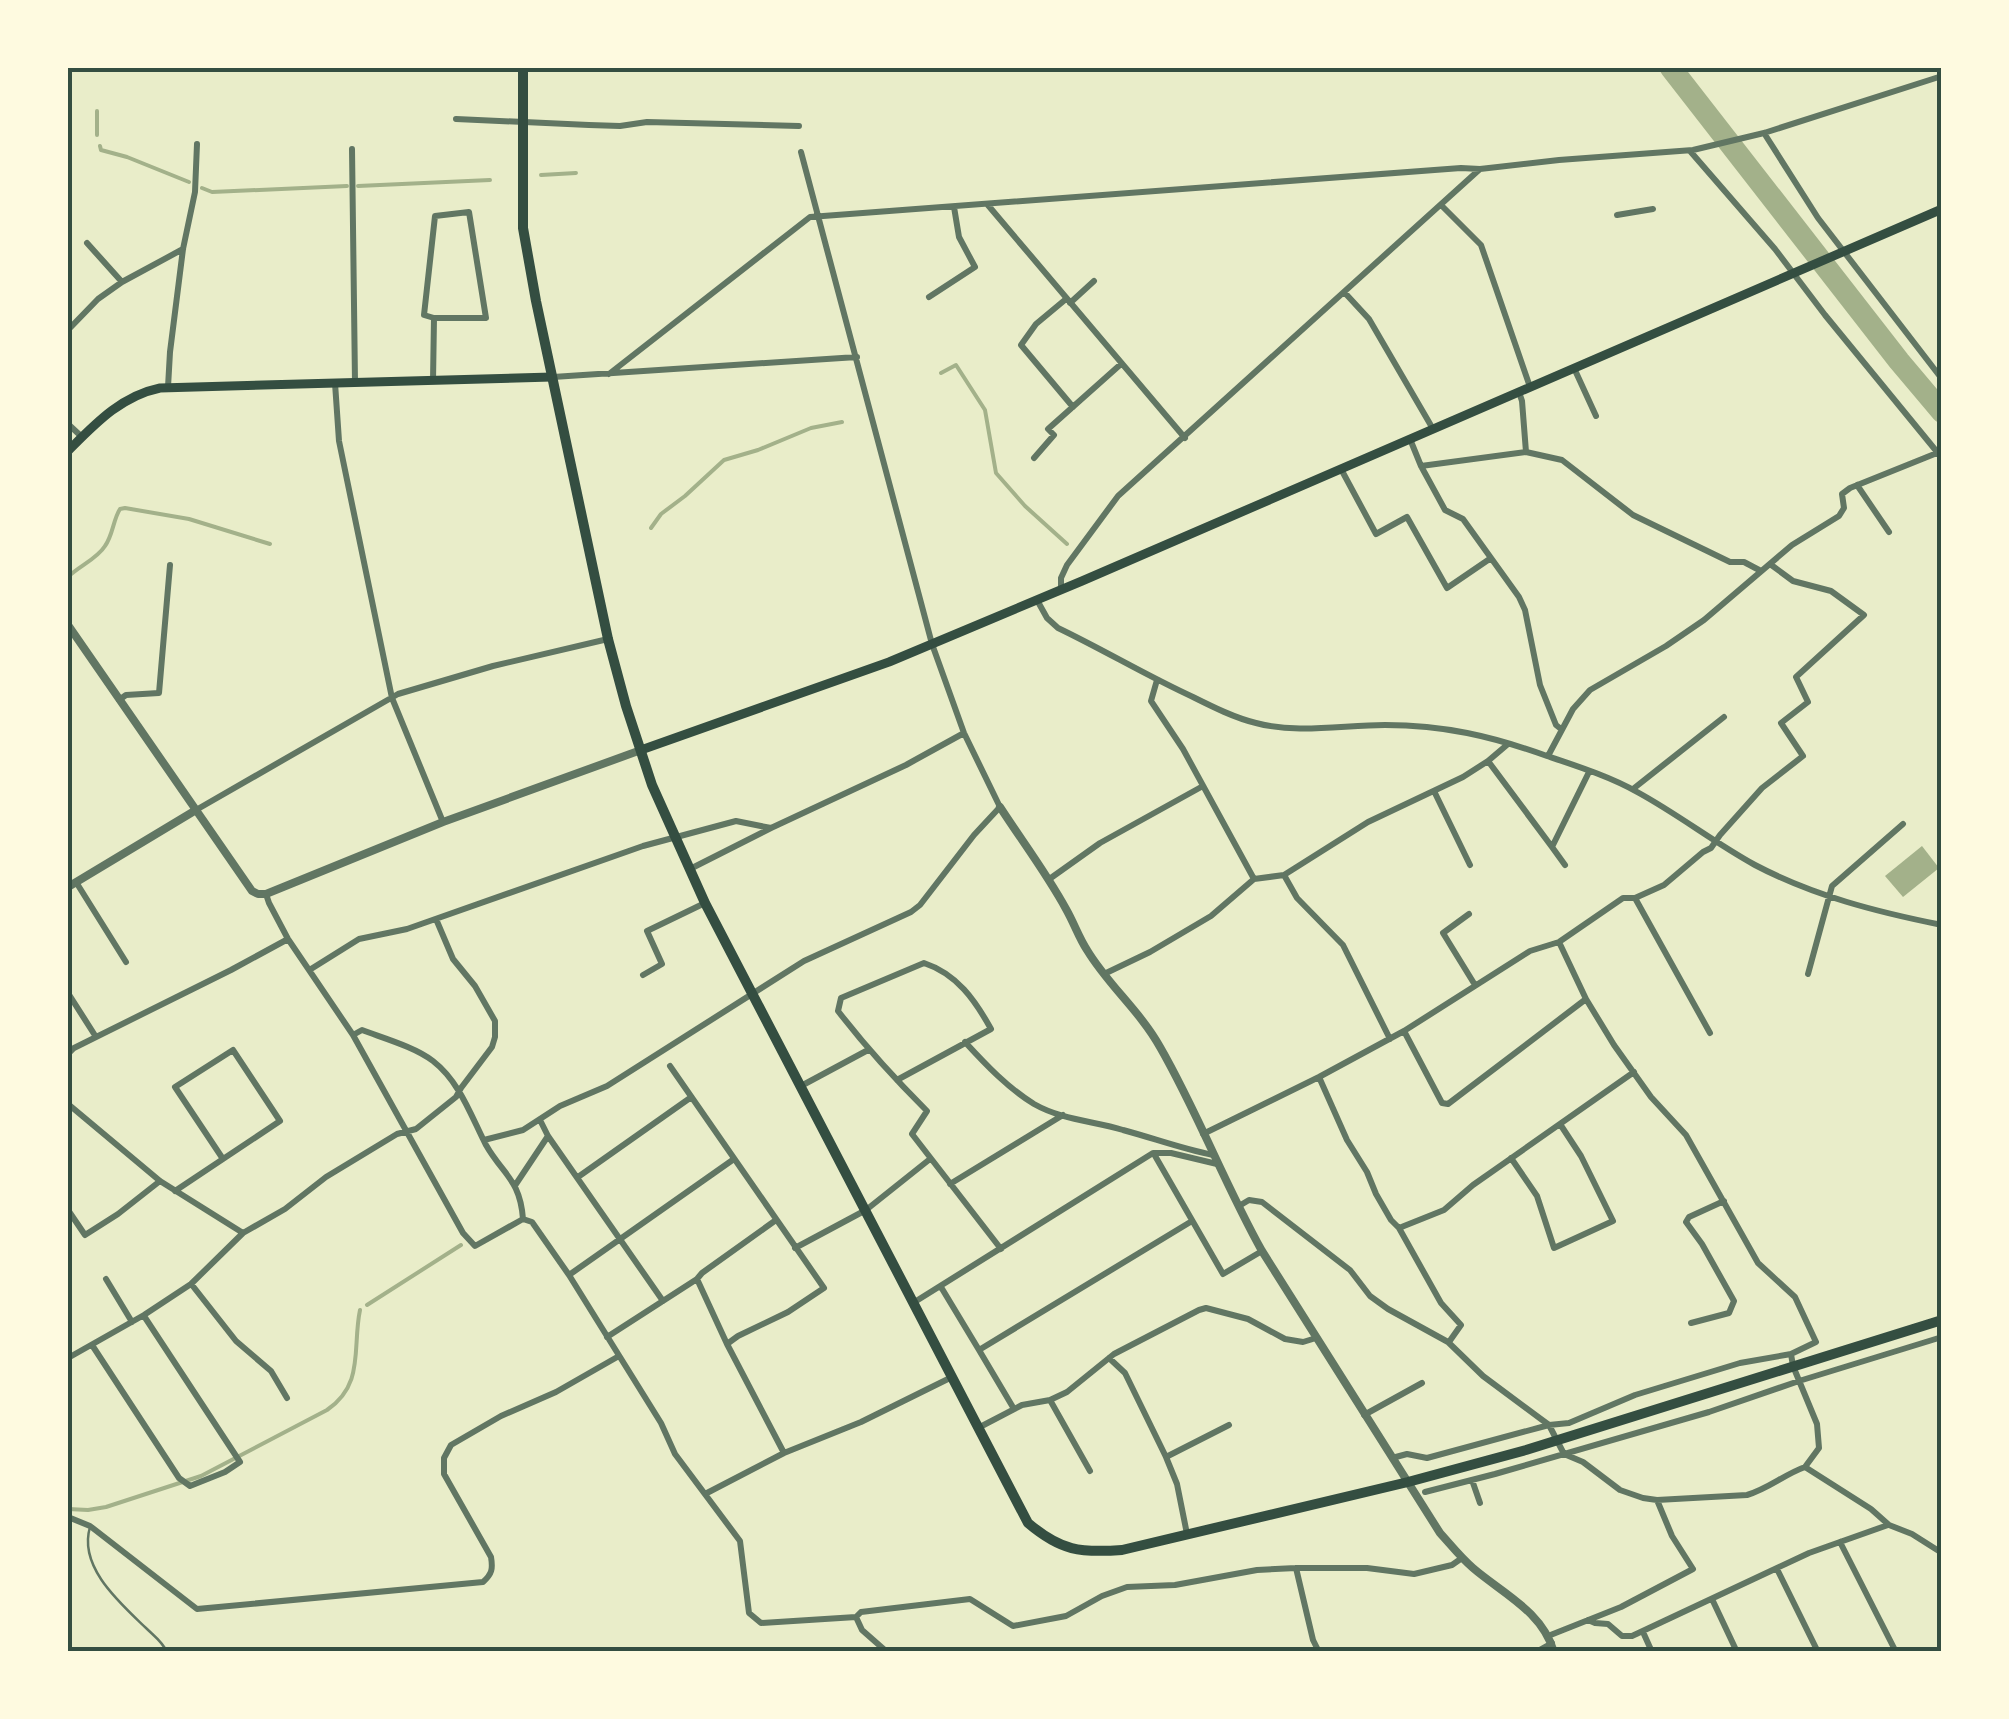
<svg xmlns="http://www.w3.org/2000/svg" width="2009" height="1719" font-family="Helvetica,sans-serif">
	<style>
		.water { fill: #a3b18a }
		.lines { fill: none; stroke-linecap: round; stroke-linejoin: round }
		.stream { stroke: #a3b18a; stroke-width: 4 }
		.river { stroke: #a3b18a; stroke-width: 22 }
		.service { stroke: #617663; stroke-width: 2.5 }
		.minor { stroke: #617663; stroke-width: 6 }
		.tertiary { stroke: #617663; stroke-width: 8 }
		.primary { stroke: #344e41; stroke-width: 9 }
		.trunk { stroke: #344e41; stroke-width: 10 }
		.neatline { fill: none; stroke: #344e41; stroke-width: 4 }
	</style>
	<rect width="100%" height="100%" fill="#e9edc9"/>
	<path class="water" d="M 1922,846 L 1939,868 L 1903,897 L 1885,876 Z"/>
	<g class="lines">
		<path class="stream" d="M 97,135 L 97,111
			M 100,146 L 101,150 L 127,157 L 189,182
			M 541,175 L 576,173
			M 358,186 L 490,180
			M 202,188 L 212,192 L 347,186
			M 941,373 L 956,365 L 985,410 L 996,473 L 1025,506 L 1067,544
			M 651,528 L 661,514 L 685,496 L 724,460 L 758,450 L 811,428 L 842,422
			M 68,577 C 79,566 97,559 105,546 C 113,535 113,520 120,509 L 125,508 L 189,519 L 270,544
			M 367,1305 L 461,1245
			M 68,1509 L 88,1510 L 106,1507 L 201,1476 L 327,1410 C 365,1384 352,1348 360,1310"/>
		<path class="river" d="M 1671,68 L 1899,361 L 1942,412"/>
		<path class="service" d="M 90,1527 C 78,1567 120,1603 146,1628 C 154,1636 162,1641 167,1652"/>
		<path class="minor" d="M 456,119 L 589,125 L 620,126 L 647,122 L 799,126
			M 1764,133 L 1818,218 L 1942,379
			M 352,149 L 355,382
			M 1690,151 L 1775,249 L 1825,315 L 1942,458
			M 987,204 L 1185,438
			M 1441,205 L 1481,245 L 1530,387
			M 469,212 L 486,318 L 434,318 L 424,315 L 435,216 Z
			M 1617,215 L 1653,209
			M 87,243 L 122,282
			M 1345,293 L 1369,319 L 1433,429
			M 929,297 L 975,267 L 959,237 L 954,207
			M 1066,299 L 1036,324 L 1021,345 L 1073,407
			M 1070,303 L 1094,281
			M 68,330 L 98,299 L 122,282 L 183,249
			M 1574,368 L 1596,416
			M 609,374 L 810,217 L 1461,168 L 1480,169
			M 553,377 L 857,357
			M 433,381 L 434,318
			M 335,383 L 339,441 L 392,698 L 443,822
			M 168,387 L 170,352 L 183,249 L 195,192 L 197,144
			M 1519,392 L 1522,401 L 1526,452
			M 68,424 L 82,437
			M 1410,439 L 1421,466 L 1445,510 L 1463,519 L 1519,597 L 1525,610 L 1540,685 L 1556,725 L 1561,729
			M 1034,458 L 1054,435 L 1048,429 L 1121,364
			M 1421,466 L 1526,452 L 1562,460 L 1633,515 L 1730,562 L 1744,562 L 1761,571
			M 1341,469 L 1376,534 L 1407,517 L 1447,588 L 1491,558
			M 1857,485 L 1889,532
			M 1061,590 L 1061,578 L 1067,565 L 1118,496 L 1480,169 L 1559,160 L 1693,150 L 1764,133 L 1942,76
			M 1037,600 L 1047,618 L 1058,628 C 1104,650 1147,676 1193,697 C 1213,707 1235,718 1256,723 C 1297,734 1343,725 1385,725 C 1444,725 1491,736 1547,756 C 1577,766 1611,777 1639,793 C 1679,815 1715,843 1755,865 C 1814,896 1877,912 1942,925
			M 1157,680 L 1151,701 L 1183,749 L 1254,879
			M 119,700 L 126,695 L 159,693 L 170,565
			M 1548,756 L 1573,709 L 1590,690 L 1666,646 L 1704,620 L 1792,545 L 1839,516 L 1844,508 L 1842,494 L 1850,488 L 1937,453
			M 1488,761 L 1552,847 L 1589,772
			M 1633,789 L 1724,717
			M 1434,791 L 1470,865
			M 196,810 L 398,694 L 493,666 L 608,639
			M 1552,847 L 1565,865
			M 690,869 L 771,828
			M 1284,875 L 1297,898 L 1343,945 L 1390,1039
			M 1048,880 L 1100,843 L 1203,786
			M 76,882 L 126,962
			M 266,894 L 269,903 L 288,939 L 353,1035 L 463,1233 L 475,1246 L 523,1219 L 532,1222 L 569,1275 L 661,1423 L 675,1454 L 740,1541 L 749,1613 L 761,1623 L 856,1617 L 861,1612 L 970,1599 L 1013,1626 L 1066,1616 L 1102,1596 L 1127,1587 L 1175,1585 L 1257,1570 L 1296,1568 L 1367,1568 L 1414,1574 L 1452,1565 L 1462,1558
			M 1635,898 L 1710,1033
			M 1469,914 L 1443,933 L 1475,985
			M 1559,942 L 1586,999 L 1614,1045 L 1651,1097 L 1686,1135 L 1758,1263 L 1795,1297 L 1816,1342 L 1791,1354 L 1793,1366 L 1817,1424 L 1819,1448 L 1805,1467
			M 311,969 L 359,939 L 407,929 L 643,846 L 736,821 L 771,828 L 906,765 L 964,733
			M 1104,974 L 1150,952 L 1211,916 L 1254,879 L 1284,875 L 1368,822 L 1463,777 L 1488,761 L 1508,744
			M 1808,974 L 1832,886 L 1903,824
			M 643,975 L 662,964 L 647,931 L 705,903
			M 68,993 L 96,1037
			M 1404,1031 L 1442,1103 L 1448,1104 L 1586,999
			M 353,1035 L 362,1030 C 383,1038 415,1047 433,1061 C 460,1082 471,1116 486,1145 C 503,1175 520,1179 523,1219
			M 965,1042 C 986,1065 1008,1088 1034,1104 C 1062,1120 1094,1121 1123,1130 C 1153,1138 1182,1149 1213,1155
			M 68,1054 L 74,1048 L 231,970 L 288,939
			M 670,1066 L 824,1288 L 788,1312 L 738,1336 L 727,1344 L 697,1279
			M 1319,1077 L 1347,1140 L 1367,1172 L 1376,1194 L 1391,1220 L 1399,1228 L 1441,1303 L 1461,1325 L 1449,1342
			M 897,1080 L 991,1029 C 975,1000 957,974 924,963 L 841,998 L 838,1011 C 865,1046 895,1079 927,1111 L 912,1134 L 1001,1249
			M 801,1086 L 868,1050
			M 68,1104 L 160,1181 L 243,1233
			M 540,1120 L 548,1136 L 663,1301
			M 1203,1134 L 1319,1077 L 1404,1031 L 1530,951 L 1559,942 L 1623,898 L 1635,898 L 1664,885 L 1703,852 L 1711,848 L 1720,835 L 1762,788 L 1803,756 L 1781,723 L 1808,702 L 1796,677 L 1864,615 L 1831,591 L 1793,581 L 1770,564
			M 484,1140 L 523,1130 L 560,1106 L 607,1086 L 804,961 L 911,912 L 920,905 L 974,835 L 1000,807 L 964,733 L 932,644 L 801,152
			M 1154,1154 L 1223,1274 L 1262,1251
			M 1511,1158 L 1537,1196 L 1554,1248 L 1613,1221 L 1581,1156 L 1560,1124
			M 578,1177 L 690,1098
			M 516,1184 L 548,1136
			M 950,1184 L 1063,1115
			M 175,1191 L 280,1121 L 233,1050 L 175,1087 L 223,1159
			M 1239,1206 L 1249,1200 L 1262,1202 L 1350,1270 L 1370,1296 L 1388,1309 L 1448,1342 L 1483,1376 L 1549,1425 L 1564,1454 L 1583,1462 L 1620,1490 L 1643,1498 L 1657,1500 L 1747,1495 C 1768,1489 1785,1474 1805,1467 L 1871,1509 L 1889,1525 L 1912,1534 L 1942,1553
			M 68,1210 L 85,1235 L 118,1214 L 160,1181
			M 1399,1228 L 1444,1210 L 1473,1185 L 1634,1072
			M 795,1248 L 866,1210 L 930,1159
			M 569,1275 L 734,1159
			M 106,1279 L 132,1322
			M 192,1285 L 236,1341 L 271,1371 L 287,1398
			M 941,1287 L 979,1350 L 1192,1221
			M 913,1303 L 1153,1153 L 1171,1153 L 1217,1164
			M 1691,1323 L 1729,1313 L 1734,1301 L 1702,1244 L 1686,1222 L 1689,1217 L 1724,1201
			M 607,1337 L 697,1279 L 702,1273 L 776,1220
			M 727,1344 L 784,1453
			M 92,1345 L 179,1478 L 190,1486 L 225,1472 L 240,1462 L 144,1316
			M 979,1350 L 1014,1409
			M 68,1358 L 144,1315 L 191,1284 L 243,1233 L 285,1209 L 326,1177 L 397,1134 L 416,1129 L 456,1097 L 461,1088 L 492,1047 L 495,1037 L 495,1021 L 475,986 L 453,959 L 436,919
			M 1109,1358 L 1125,1373 L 1166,1457 L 1177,1484 L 1187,1534
			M 1050,1400 L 1090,1471
			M 1364,1415 L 1422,1383
			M 978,1428 L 1022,1405 L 1050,1400 L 1067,1392 L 1114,1354 L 1199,1310 L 1206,1308 L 1248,1319 L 1285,1339 L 1303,1342 L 1316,1338
			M 1166,1457 L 1229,1425
			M 1392,1458 L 1407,1454 L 1427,1458 L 1549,1425 L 1569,1423 L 1635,1395 L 1740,1363 L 1791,1354
			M 1472,1480 L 1480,1503
			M 1425,1492 L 1495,1474 L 1709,1412 L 1799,1381 L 1942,1337
			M 705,1494 L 784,1453 L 861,1422 L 952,1377
			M 68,1517 L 90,1526 L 197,1609 L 483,1582 C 492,1574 493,1569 491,1557 L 444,1474 L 444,1458 L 451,1445 L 501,1416 L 556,1392 L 619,1356
			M 1840,1542 L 1896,1652
			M 1296,1568 L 1313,1640 L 1319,1652
			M 1777,1569 L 1818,1652
			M 1712,1599 L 1737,1652
			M 856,1617 L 862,1630 L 887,1652
			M 1588,1620 L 1595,1623 L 1608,1624 L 1622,1636 L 1632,1636 L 1809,1553 L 1888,1525
			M 1643,1632 L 1652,1652
			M 1548,1636 L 1621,1607 L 1693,1569 L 1672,1536 L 1657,1500
			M 1536,1652 L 1552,1643"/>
		<path class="tertiary" d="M 68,625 L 196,810
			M 1000,807 C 1022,841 1047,874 1066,909 C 1074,923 1079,938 1087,950 C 1108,985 1140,1011 1160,1047 C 1198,1113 1225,1185 1262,1251 L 1440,1533 C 1451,1545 1460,1557 1473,1568 C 1502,1593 1542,1611 1554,1652
			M 68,887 L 196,810 L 252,891 L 258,894 L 266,894 L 443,822 L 641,750"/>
		<path class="primary" d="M 68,451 C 95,424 121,396 160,388 L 552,377
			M 641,750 L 889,662 L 1082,581 L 1942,209"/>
		<path class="trunk" d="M 523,68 L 523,228 L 536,301 L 608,639 L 626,706 L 652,785 L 705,903 L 1028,1523 C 1061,1551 1080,1553 1122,1550 L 1408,1482 L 1526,1450 L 1942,1320"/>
	</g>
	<rect width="2009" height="1719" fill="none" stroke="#fefae0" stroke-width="140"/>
	<rect x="70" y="70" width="1869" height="1579" class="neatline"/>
</svg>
